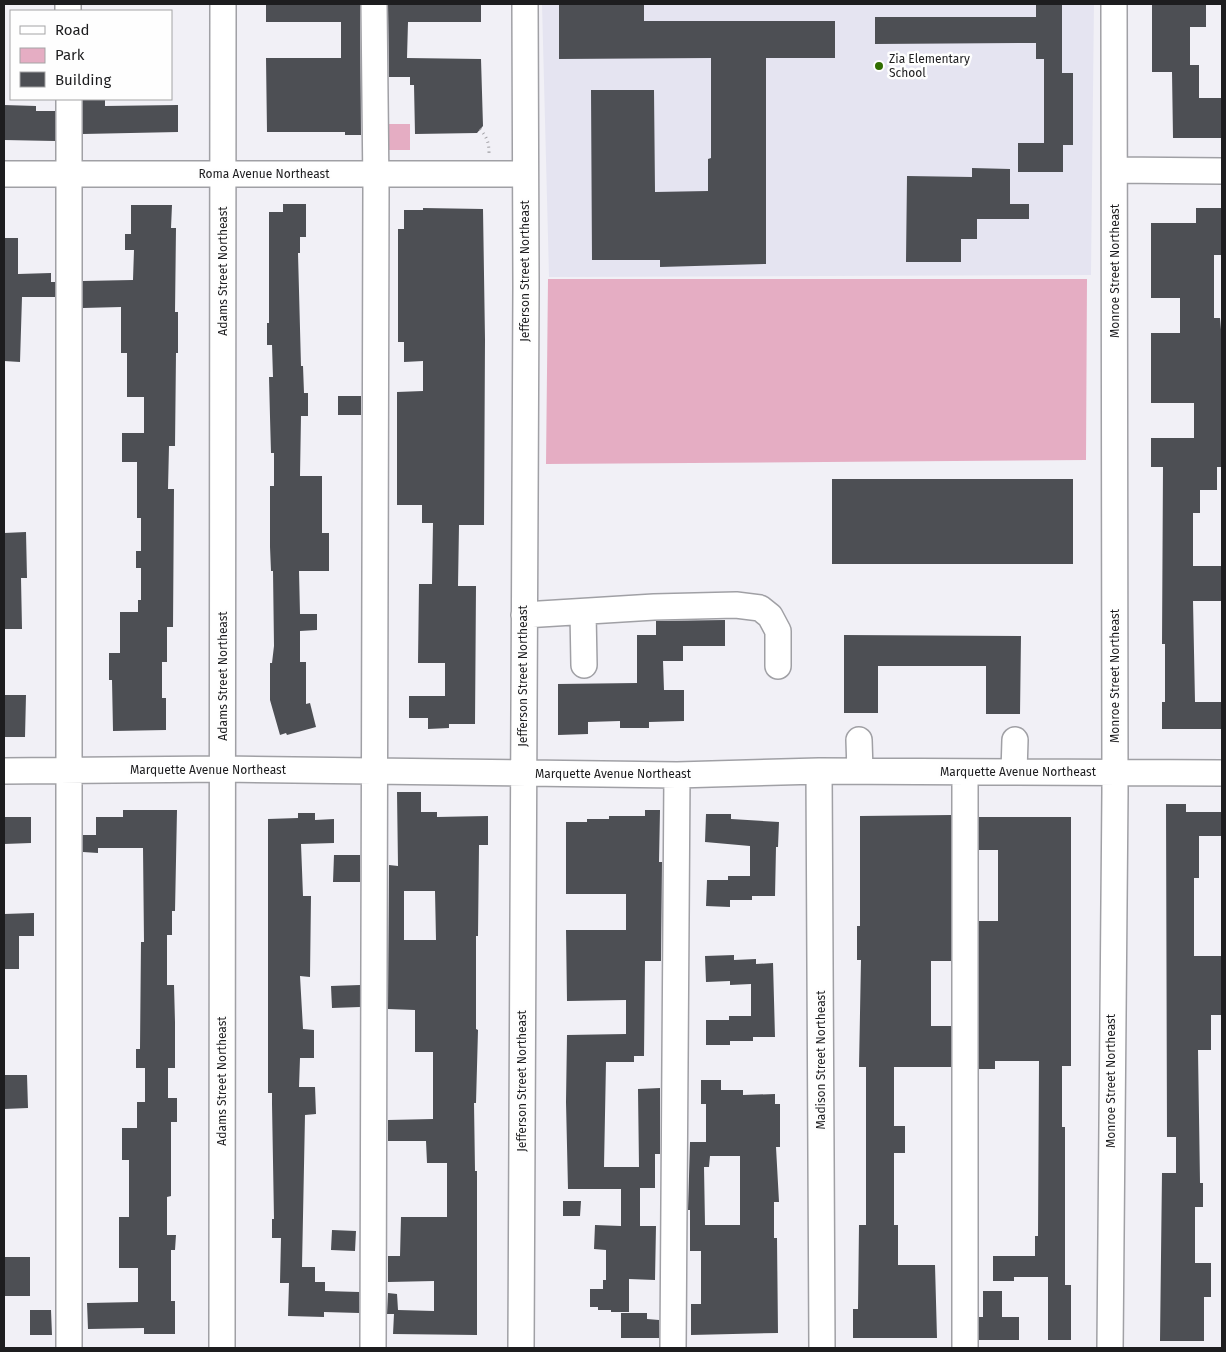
<svg xmlns="http://www.w3.org/2000/svg" width="1226" height="1352" font-family="'Fira Sans',sans-serif">
	<style>
		.built { fill: #e5e4f1 }
		.green { fill: #e5adc3 }
		.building { fill: #4d4f54; fill-rule: evenodd }
		.lines { fill: none; stroke-linecap: round; stroke-linejoin: round }
		.minor-casing { stroke: #a0a0a5; stroke-width: 28 }
		.path { stroke: #9e9da2; stroke-width: 3; stroke-dasharray: 1 4; stroke-linecap: butt }
		.minor { stroke: #fff; stroke-width: 25 }
		.poi-dot { fill: #306d00; stroke: #fefefe; stroke-width: 2 }
		.labels { text-anchor: middle; dominant-baseline: central; stroke-width: 5; stroke-linejoin: round; paint-order: stroke }
		.poi-label { font-size: 12px; fill: #1d1d1f; stroke: #fefefe; text-anchor: start }
		.street-label { font-size: 12px; fill: #1d1d1f; stroke: #fefefe }
	</style>
	<rect width="100%" height="100%" fill="#f1f0f6"/>
	<path class="built" d="M 542,4 L 1094,4 L 1091,275 L 549,277 Z"/>
	<path class="green" d="M 388,124 L 410,124 L 410,150 L 388,150 Z
		M 548,279 L 1087,279 L 1086,460 L 546,464 Z"/>
	<path class="building" d="M 266,4 L 360,4 L 361,135 L 345,135 L 345,132 L 267,132 L 266,58 L 341,58 L 341,22 L 266,22 Z
		M 388,4 L 481,4 L 481,22 L 408,22 L 407,58 L 481,59 L 483,126 L 477,133 L 415,134 L 414,85 L 410,85 L 410,77 L 389,77 Z
		M 559,4 L 644,4 L 644,21 L 835,21 L 835,58 L 766,58 L 766,264 L 660,267 L 660,260 L 592,260 L 591,90 L 654,90 L 655,192 L 708,191 L 708,159 L 711,158 L 711,58 L 559,59 Z
		M 1036,4 L 1062,4 L 1062,73 L 1073,73 L 1073,145 L 1063,145 L 1063,172 L 1018,172 L 1018,143 L 1044,143 L 1044,59 L 1036,59 L 1036,43 L 875,44 L 875,17 L 1036,17 Z
		M 1152,4 L 1206,4 L 1206,27 L 1190,27 L 1190,65 L 1199,65 L 1199,98 L 1222,98 L 1222,138 L 1173,138 L 1172,72 L 1152,72 Z
		M 83,99 L 105,99 L 105,106 L 178,105 L 178,132 L 83,134 Z
		M 4,105 L 36,106 L 36,111 L 55,111 L 55,141 L 4,140 Z
		M 972,168 L 1010,169 L 1010,204 L 1029,204 L 1029,219 L 977,219 L 977,239 L 961,239 L 961,262 L 906,262 L 907,176 L 972,177 Z
		M 283,204 L 306,204 L 306,237 L 300,237 L 300,253 L 298,253 L 301,366 L 303,366 L 304,393 L 308,393 L 308,416 L 301,416 L 300,476 L 322,476 L 322,533 L 329,533 L 329,571 L 299,571 L 300,614 L 317,614 L 317,630 L 300,631 L 300,662 L 306,662 L 306,704 L 310,703 L 316,727 L 287,735 L 286,733 L 280,735 L 270,700 L 270,663 L 272,663 L 274,646 L 273,571 L 271,571 L 270,547 L 270,486 L 274,486 L 274,453 L 271,453 L 270,417 L 269,377 L 273,377 L 272,345 L 267,345 L 267,323 L 269,323 L 269,212 L 283,212 Z
		M 131,205 L 172,205 L 171,228 L 176,228 L 175,312 L 178,312 L 178,353 L 176,353 L 175,446 L 169,446 L 168,489 L 174,489 L 173,627 L 167,627 L 167,662 L 162,662 L 162,698 L 166,698 L 166,730 L 113,731 L 112,680 L 109,680 L 109,653 L 120,653 L 120,612 L 138,612 L 138,600 L 141,600 L 141,568 L 136,568 L 136,551 L 141,551 L 141,518 L 137,518 L 137,462 L 122,462 L 122,433 L 144,433 L 144,397 L 127,397 L 127,353 L 121,353 L 121,307 L 83,308 L 83,281 L 133,280 L 134,250 L 125,250 L 125,234 L 131,234 Z
		M 423,208 L 483,209 L 485,339 L 484,525 L 459,525 L 458,586 L 476,586 L 475,724 L 449,724 L 449,728 L 428,729 L 428,718 L 409,718 L 409,696 L 445,696 L 445,663 L 418,663 L 419,584 L 432,584 L 433,523 L 422,523 L 422,505 L 397,505 L 397,392 L 423,391 L 423,361 L 404,362 L 404,342 L 398,342 L 398,229 L 404,229 L 404,210 L 423,210 Z
		M 1196,208 L 1222,208 L 1222,255 L 1214,255 L 1214,318 L 1220,318 L 1222,341 L 1222,467 L 1217,467 L 1217,490 L 1200,490 L 1200,513 L 1193,513 L 1193,566 L 1222,566 L 1222,601 L 1193,601 L 1195,702 L 1222,702 L 1222,729 L 1162,729 L 1162,702 L 1165,702 L 1165,644 L 1162,644 L 1163,467 L 1151,467 L 1151,438 L 1194,438 L 1194,403 L 1151,403 L 1151,333 L 1180,333 L 1180,298 L 1151,298 L 1151,223 L 1196,223 Z
		M 4,238 L 18,238 L 18,274 L 51,273 L 51,282 L 55,282 L 55,297 L 22,297 L 20,362 L 4,361 Z
		M 338,396 L 361,396 L 361,415 L 338,415 Z
		M 832,479 L 1073,479 L 1073,564 L 832,564 Z
		M 26,532 L 27,578 L 21,578 L 22,629 L 4,629 L 4,533 Z
		M 725,620 L 725,646 L 683,646 L 683,661 L 663,661 L 664,690 L 684,690 L 684,721 L 649,722 L 649,728 L 620,728 L 620,721 L 588,722 L 588,734 L 558,735 L 558,684 L 637,683 L 637,635 L 656,635 L 656,621 Z
		M 844,635 L 1021,636 L 1020,714 L 986,714 L 986,666 L 878,666 L 878,713 L 844,713 Z
		M 4,695 L 26,695 L 25,737 L 4,737 Z
		M 397,792 L 421,792 L 421,812 L 437,812 L 437,817 L 488,816 L 488,845 L 479,845 L 478,936 L 476,936 L 476,1029 L 478,1030 L 476,1103 L 474,1103 L 475,1171 L 477,1171 L 477,1335 L 393,1334 L 394,1314 L 387,1314 L 388,1293 L 397,1294 L 398,1310 L 434,1311 L 434,1281 L 388,1282 L 388,1256 L 400,1256 L 401,1217 L 447,1217 L 447,1163 L 427,1163 L 426,1141 L 388,1141 L 388,1120 L 433,1119 L 433,1052 L 415,1052 L 415,1010 L 388,1009 L 389,865 L 398,866 ZM 404,891 L 435,891 L 436,940 L 404,940 Z
		M 1166,804 L 1186,804 L 1186,812 L 1222,812 L 1222,836 L 1199,836 L 1199,878 L 1194,878 L 1194,956 L 1222,956 L 1222,1015 L 1211,1015 L 1211,1050 L 1198,1050 L 1200,1183 L 1203,1183 L 1203,1207 L 1195,1207 L 1195,1263 L 1211,1263 L 1211,1297 L 1204,1297 L 1204,1341 L 1160,1341 L 1162,1173 L 1176,1173 L 1176,1137 L 1167,1137 Z
		M 123,810 L 177,810 L 175,911 L 172,911 L 172,935 L 167,935 L 167,985 L 174,985 L 175,1022 L 175,1068 L 168,1068 L 168,1098 L 177,1098 L 177,1122 L 171,1122 L 171,1196 L 167,1197 L 167,1235 L 176,1235 L 175,1250 L 171,1250 L 171,1301 L 175,1301 L 175,1334 L 144,1334 L 144,1328 L 88,1329 L 87,1303 L 138,1302 L 138,1268 L 119,1268 L 119,1217 L 129,1217 L 129,1160 L 122,1160 L 122,1128 L 137,1128 L 137,1102 L 145,1102 L 145,1068 L 136,1068 L 136,1049 L 140,1049 L 141,942 L 144,942 L 143,848 L 98,848 L 98,853 L 83,852 L 83,835 L 96,835 L 96,817 L 123,817 Z
		M 645,810 L 660,810 L 659,862 L 662,862 L 661,961 L 645,961 L 644,1056 L 634,1056 L 634,1062 L 606,1062 L 604,1167 L 639,1167 L 638,1089 L 660,1088 L 660,1154 L 655,1154 L 655,1188 L 640,1188 L 640,1226 L 656,1226 L 655,1280 L 629,1279 L 629,1312 L 611,1312 L 611,1310 L 598,1310 L 598,1307 L 590,1307 L 590,1289 L 603,1289 L 603,1280 L 606,1280 L 606,1250 L 594,1249 L 595,1225 L 621,1226 L 621,1189 L 568,1189 L 566,1102 L 567,1035 L 626,1034 L 626,1000 L 567,1001 L 566,930 L 626,930 L 626,894 L 566,894 L 566,822 L 587,822 L 587,819 L 609,819 L 609,816 L 645,816 Z
		M 298,813 L 315,813 L 315,820 L 334,819 L 334,843 L 301,844 L 303,896 L 311,896 L 310,977 L 300,976 L 303,1029 L 314,1030 L 314,1058 L 300,1058 L 299,1087 L 315,1087 L 316,1114 L 305,1115 L 302,1267 L 315,1267 L 315,1282 L 325,1282 L 325,1291 L 359,1292 L 359,1313 L 324,1312 L 324,1317 L 288,1316 L 289,1283 L 280,1283 L 281,1238 L 272,1238 L 272,1219 L 274,1219 L 272,1104 L 272,1093 L 268,1093 L 268,819 L 298,818 Z
		M 706,814 L 731,814 L 731,819 L 779,822 L 778,847 L 776,847 L 775,896 L 752,896 L 752,900 L 730,900 L 730,907 L 706,906 L 707,880 L 728,880 L 728,876 L 750,876 L 750,846 L 705,842 Z
		M 951,815 L 951,961 L 931,961 L 931,1026 L 951,1026 L 951,1067 L 894,1067 L 894,1126 L 905,1126 L 905,1153 L 894,1153 L 894,1225 L 898,1225 L 898,1265 L 935,1265 L 937,1338 L 853,1338 L 853,1309 L 858,1309 L 859,1225 L 866,1225 L 866,1067 L 859,1067 L 861,960 L 857,960 L 857,926 L 860,926 L 860,816 Z
		M 4,817 L 31,817 L 31,843 L 4,844 Z
		M 979,817 L 1071,817 L 1071,1066 L 1062,1066 L 1062,1127 L 1065,1127 L 1065,1285 L 1071,1285 L 1071,1340 L 1048,1340 L 1048,1277 L 1014,1277 L 1014,1281 L 993,1281 L 993,1256 L 1035,1256 L 1035,1236 L 1038,1236 L 1039,1061 L 995,1061 L 995,1069 L 979,1069 L 979,921 L 998,921 L 998,850 L 979,850 Z
		M 334,855 L 360,855 L 360,882 L 333,882 Z
		M 34,913 L 34,936 L 19,936 L 19,969 L 4,969 L 4,914 Z
		M 734,955 L 734,960 L 756,959 L 756,964 L 773,963 L 775,1037 L 753,1037 L 753,1041 L 730,1041 L 730,1045 L 706,1045 L 706,1020 L 729,1020 L 729,1016 L 751,1016 L 751,984 L 730,985 L 730,981 L 706,982 L 705,956 Z
		M 360,985 L 360,1007 L 332,1008 L 331,986 Z
		M 4,1075 L 27,1075 L 28,1108 L 4,1109 Z
		M 701,1080 L 721,1080 L 721,1090 L 743,1090 L 743,1095 L 775,1094 L 775,1104 L 780,1104 L 780,1147 L 776,1147 L 779,1202 L 774,1202 L 774,1238 L 777,1238 L 778,1333 L 691,1335 L 691,1304 L 701,1304 L 701,1251 L 690,1251 L 690,1210 L 688,1210 L 690,1142 L 706,1142 L 706,1104 L 701,1104 ZM 710,1156 L 740,1156 L 740,1225 L 705,1225 L 704,1167 L 709,1167 Z
		M 563,1201 L 581,1201 L 580,1216 L 563,1216 Z
		M 332,1230 L 356,1231 L 355,1251 L 331,1250 Z
		M 4,1257 L 30,1257 L 30,1296 L 4,1296 Z
		M 983,1291 L 1002,1291 L 1002,1317 L 1019,1317 L 1019,1340 L 979,1340 L 979,1317 L 983,1317 Z
		M 30,1310 L 51,1310 L 52,1335 L 30,1335 Z
		M 621,1313 L 647,1313 L 647,1319 L 659,1320 L 659,1338 L 621,1338 Z"/>
	<g class="lines">
		<defs>
			<path id="minor" d="M 68,4 L 68,11
				M 69,99 L 69,1348
				M 1115,170 L 1222,171
				M 4,174 L 524,174
				M 583,612 L 584,665
				M 524,615 L 654,607 L 736,605 L 760,608 L 770,616 L 778,631 L 778,666
				M 859,740 L 860,771
				M 4,771 L 223,769 L 677,775 L 819,771 L 1222,773
				M 819,771 L 822,1348
				M 1014,772 L 1015,740
				M 222,1348 L 223,4
				M 373,1348 L 376,190 L 374,4
				M 521,1348 L 526,287 L 525,4
				M 673,1348 L 677,775
				M 965,1348 L 965,772
				M 1110,1348 L 1115,792 L 1114,4"/>
		</defs>
		<use href="#minor" class="minor-casing"/>
		<path class="path" d="M 480,129 C 487,137 489,143 489,153"/>
		<use href="#minor" class="minor"/>
	</g>
	<circle class="poi-dot" cx="879" cy="66" r="5"/>
	<g class="labels">
		<g class="poi-label">
			<text x="889" y="59">Zia Elementary<tspan x="889" dy="14">School</tspan></text>
		</g>
		<g class="street-label">
			<text x="264" y="174">Roma Avenue Northeast</text>
			<text transform="translate(223 271) rotate(-90)">Adams Street Northeast</text>
			<text transform="translate(525 271) rotate(-90)">Jefferson Street Northeast</text>
			<text transform="translate(1115 271) rotate(-90)">Monroe Street Northeast</text>
			<text transform="translate(223 676) rotate(-90)">Adams Street Northeast</text>
			<text transform="translate(523 676) rotate(-90)">Jefferson Street Northeast</text>
			<text transform="translate(1115 676) rotate(-90)">Monroe Street Northeast</text>
			<text x="208" y="770">Marquette Avenue Northeast</text>
			<text x="1018" y="772">Marquette Avenue Northeast</text>
			<text x="613" y="774">Marquette Avenue Northeast</text>
			<text transform="translate(821 1060) rotate(-90)">Madison Street Northeast</text>
			<text transform="translate(222 1081) rotate(-90)">Adams Street Northeast</text>
			<text transform="translate(522 1081) rotate(-90)">Jefferson Street Northeast</text>
			<text transform="translate(1111 1081) rotate(-90)">Monroe Street Northeast</text>
		</g>
	</g>
	<rect width="1226" height="1352" fill="none" stroke="#1d1d1f" stroke-width="10"/>
	<rect x="10" y="10" width="162" height="90" fill="#fefefe" stroke="#a4a4a5"/>
	<rect x="20" y="26" width="25" height="8" fill="#ffffff" stroke="#a4a4a5"/>
	<text x="55" y="35" font-size="15" fill="#1d1d1f">Road</text>
	<rect x="20" y="48" width="25" height="15" fill="#e5adc3" stroke="#a4a4a5"/>
	<text x="55" y="60" font-size="15" fill="#1d1d1f">Park</text>
	<rect x="20" y="72" width="25" height="15" fill="#4d4f54" stroke="#a4a4a5"/>
	<text x="55" y="85" font-size="15" fill="#1d1d1f">Building</text>
</svg>
